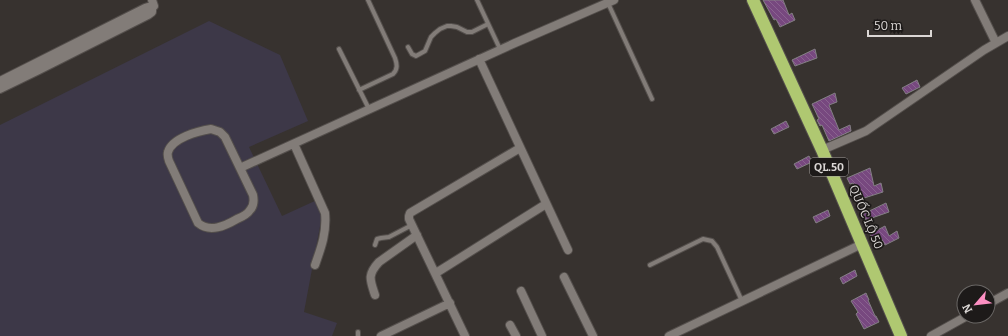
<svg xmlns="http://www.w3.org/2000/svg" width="1008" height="336" font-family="Bitter,serif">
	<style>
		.education { fill: #3d3848 }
		.building { fill: url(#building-back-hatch); stroke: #837f84 }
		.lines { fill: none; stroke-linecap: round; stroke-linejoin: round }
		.lane-casing { stroke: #544f4c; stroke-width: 6 }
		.street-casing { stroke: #544f4c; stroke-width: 10 }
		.highway-casing { stroke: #544f4c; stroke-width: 14 }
		.lane { stroke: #827c78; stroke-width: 4 }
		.street { stroke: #827c78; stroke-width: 8 }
		.highway { stroke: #afc871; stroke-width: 12 }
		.labels { text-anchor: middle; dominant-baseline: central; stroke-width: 3.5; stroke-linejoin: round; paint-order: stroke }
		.shield { fill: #1d1a19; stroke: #a29e9d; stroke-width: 1 }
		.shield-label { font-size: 11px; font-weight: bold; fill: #dbd7d5 }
		.street-label { font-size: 12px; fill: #dbd7d5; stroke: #1d1a19 }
	</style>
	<defs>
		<pattern id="building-back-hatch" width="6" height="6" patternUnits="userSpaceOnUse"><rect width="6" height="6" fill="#77487f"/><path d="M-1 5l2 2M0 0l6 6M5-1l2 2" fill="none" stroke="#8a6290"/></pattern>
	</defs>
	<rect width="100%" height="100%" fill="#37322f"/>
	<path class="education" d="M 209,21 L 280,55 L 308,121 L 249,147 L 282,216 L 317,200 L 321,213 L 321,221 L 304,312 L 337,323 L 332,336 L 0,336 L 0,125 Z"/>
	<path class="building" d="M 763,0 L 783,0 L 789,15 L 792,13 L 795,20 L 780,27 L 776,19 L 774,20 Z
		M 815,49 L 817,58 L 795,66 L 792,60 Z
		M 917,80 L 920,87 L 906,94 L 902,88 Z
		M 835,93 L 837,102 L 829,105 L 839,130 L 850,125 L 851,131 L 829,141 L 822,125 L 820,126 L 817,120 L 819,119 L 812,104 Z
		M 786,121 L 789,127 L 774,134 L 771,129 Z
		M 809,156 L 812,162 L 797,169 L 794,164 Z
		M 870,168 L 874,186 L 881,183 L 883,192 L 861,199 L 853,183 L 850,184 L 847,178 Z
		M 886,203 L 889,212 L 866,220 L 863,214 Z
		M 828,210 L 830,216 L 816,223 L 813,217 Z
		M 885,226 L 889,236 L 897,231 L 899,238 L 885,245 L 880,236 L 873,240 L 870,234 Z
		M 855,270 L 857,276 L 843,284 L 840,278 Z
		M 866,293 L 869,300 L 868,300 L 875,316 L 876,316 L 879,322 L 864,329 L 856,314 L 858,312 L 851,301 Z"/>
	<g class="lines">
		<defs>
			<path id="lane" d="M 477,0 L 500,49
				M 608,3 L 652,99
				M 408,47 L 412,54 L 416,56 L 425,51 L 431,37 L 435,33 L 440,29 L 447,26 L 451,26 L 457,27 L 467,32 L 472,32 L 488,24
				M 339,49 L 369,109
				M 359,90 L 393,74 C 398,69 397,64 395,58 L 368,0
				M 375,245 L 377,239 L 381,238 L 389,237 L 412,225
				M 650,265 L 703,239 L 712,241 L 717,247 L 742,301
				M 358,332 L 358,336"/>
			<path id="street" d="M 975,0 L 996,43
				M 479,59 L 568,250
				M 0,81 L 145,8 L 148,7 L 152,8
				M 0,89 L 39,70 L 148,15 L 152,12 L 152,8 L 154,6 L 152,0
				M 211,129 L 220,132 L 225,137 L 253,195 C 254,200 254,206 250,210 C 247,215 242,217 237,219 C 225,226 210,233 198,223 L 169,161 C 168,158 167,155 168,152 C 172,138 198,131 211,129 Z
				M 294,144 L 325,213 C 327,232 321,248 315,265
				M 822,150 L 866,131 L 984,50 L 1008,36
				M 240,168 L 515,43 L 614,0
				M 436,273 L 546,204
				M 564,277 L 593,336
				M 521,291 L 542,336
				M 375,295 C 370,280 367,275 379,262 L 417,235
				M 988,304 L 1008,293
				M 510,325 L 516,336
				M 381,336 L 450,303
				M 465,336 L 409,219 L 409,216 L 410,213 L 520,148
				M 669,336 L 862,244
				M 931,336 L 967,316"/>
			<path id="highway" d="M 753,0 L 822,150 L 901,336"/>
		</defs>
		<use href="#lane" class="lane-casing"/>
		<use href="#street" class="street-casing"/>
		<use href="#highway" class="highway-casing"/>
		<use href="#lane" class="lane"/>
		<use href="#street" class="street"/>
		<use href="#highway" class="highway"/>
	</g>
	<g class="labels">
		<rect class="shield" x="810" y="158" width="38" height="18" rx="3"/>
		<g class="shield-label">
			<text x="829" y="167">QL.50</text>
		</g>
		<g class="street-label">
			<text transform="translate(866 217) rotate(67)">QUỐC LỘ 50</text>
		</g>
	</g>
	<g transform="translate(976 304) rotate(242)"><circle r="19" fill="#1d1a19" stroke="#696664"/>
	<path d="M0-3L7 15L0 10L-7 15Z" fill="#fc8fc2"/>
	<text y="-6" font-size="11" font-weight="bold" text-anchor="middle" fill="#dbd7d5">N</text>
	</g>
	<path d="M868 30v6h63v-6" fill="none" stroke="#dbd7d5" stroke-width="2"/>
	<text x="874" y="30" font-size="12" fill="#dbd7d5" stroke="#1d1a19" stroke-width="3" paint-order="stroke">50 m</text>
</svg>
